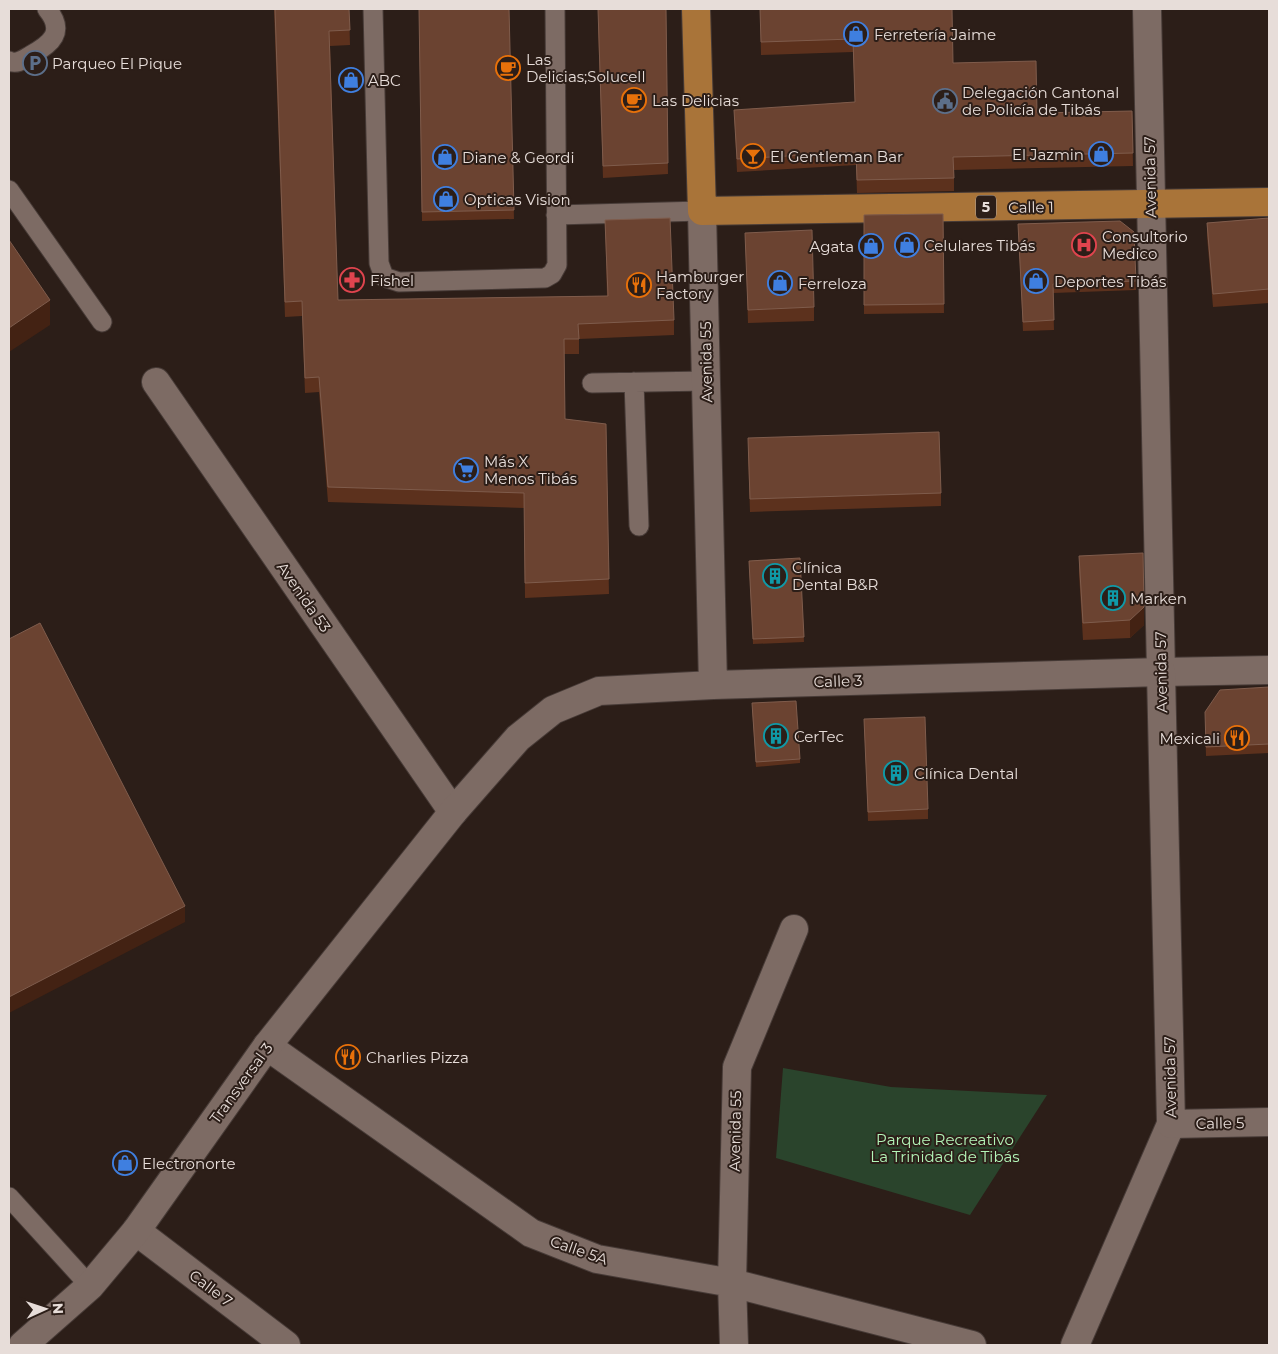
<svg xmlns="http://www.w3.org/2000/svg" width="1278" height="1354" font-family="Montserrat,sans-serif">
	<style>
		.green { fill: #2a442c }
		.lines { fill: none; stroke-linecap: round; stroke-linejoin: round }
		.lane-casing { stroke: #473b37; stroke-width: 21 }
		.street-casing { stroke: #473b37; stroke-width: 30 }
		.secondary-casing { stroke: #473b37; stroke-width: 30 }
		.primary-casing { stroke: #473b37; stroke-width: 30 }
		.lane { stroke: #7d6b64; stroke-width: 19 }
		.street { stroke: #7d6b64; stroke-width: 28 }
		.secondary { stroke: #7d6b64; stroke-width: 28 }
		.primary { stroke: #a97439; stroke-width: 28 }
		.wall { fill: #5c311d }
		.shaded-wall { fill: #432213 }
		.building { fill: #6b4331; stroke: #7f5c4c }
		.labels { text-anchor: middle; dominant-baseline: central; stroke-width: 4; stroke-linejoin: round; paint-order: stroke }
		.shield { fill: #2c1e18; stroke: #afa49f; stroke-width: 1 }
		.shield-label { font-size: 14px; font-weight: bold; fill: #e7ddd9 }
		.poi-label { font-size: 15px; fill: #e7ddd9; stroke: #2c1e18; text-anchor: start }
		.street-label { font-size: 15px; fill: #e7ddd9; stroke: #2c1e18 }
		.park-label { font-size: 15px; fill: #b3f5b8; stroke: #2c1e18 }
	</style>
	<rect width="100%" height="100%" fill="#2c1e18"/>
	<path class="green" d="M 783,1068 L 891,1087 L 1047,1095 L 970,1215 L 776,1158 Z"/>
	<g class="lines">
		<defs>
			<path id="lane" d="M 373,9 L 379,263 L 384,277 L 399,282 L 545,278 L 552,274 L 557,265 L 555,9
				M 9,61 C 17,65 24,59 31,55 C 51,44 66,32 47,9
				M 9,190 L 102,322
				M 556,215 L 702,211
				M 634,382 L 639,526
				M 592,383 L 706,381
				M 9,1197 L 90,1286"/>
			<path id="street" d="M 1147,9 L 1161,672 L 1269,670
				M 156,382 L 453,812
				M 267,1046 L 531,1233 L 597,1259 L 732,1283 L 972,1345
				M 136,1231 L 286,1345
				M 734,1345 L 732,1283 L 737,1067 L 794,929
				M 1075,1345 L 1171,1124"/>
			<path id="secondary" d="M 702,211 L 713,685
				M 23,1345 L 90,1286 L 136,1231 L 267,1046 L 453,812 L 518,738 L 553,710 L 599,691 L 713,685 L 1161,672 L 1171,1124 L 1269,1122"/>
			<path id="primary" d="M 696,9 L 702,211 L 1269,202"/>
		</defs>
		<use href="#lane" class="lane-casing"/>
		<use href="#street" class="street-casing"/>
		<use href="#secondary" class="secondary-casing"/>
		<use href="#primary" class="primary-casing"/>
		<use href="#lane" class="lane"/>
		<use href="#street" class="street"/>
		<use href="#secondary" class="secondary"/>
		<use href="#primary" class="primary"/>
	</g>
	<path class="wall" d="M 274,9 L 349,9 L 350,45 L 330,46 L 338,300 L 607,296 L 605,220 L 674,320 L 674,335 L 579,339 L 579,354 L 564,354 L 565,419 L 606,424 L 609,594 L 525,598 L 524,508 L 328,502 L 319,392 L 305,393 L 302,316 L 285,317 Z
		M 419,9 L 509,9 L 514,219 L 422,221 Z
		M 666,9 L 668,174 L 603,178 L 598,26 Z
		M 760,9 L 953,63 L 1037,113 L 1132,111 L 1133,166 L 954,170 L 954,191 L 857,193 L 856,165 L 737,172 L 734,110 L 855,102 L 853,52 L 761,55 Z
		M 943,214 L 944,313 L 864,314 L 864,215 Z
		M 1269,218 L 1269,303 L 1213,307 L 1207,236 L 1207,223 Z
		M 1018,224 L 1136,281 L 1136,290 L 1053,293 L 1054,330 L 1023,331 Z
		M 745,233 L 814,307 L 814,321 L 748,323 Z
		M 748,452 L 941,493 L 941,506 L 750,512 Z
		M 1079,556 L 1144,625 L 1130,638 L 1083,640 L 1079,573 Z
		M 800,558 L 804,642 L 753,644 L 749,561 Z
		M 1269,687 L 1269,753 L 1206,756 L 1205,722 Z
		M 752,708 L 800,759 L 800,763 L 756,767 Z
		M 864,719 L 928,809 L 928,819 L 868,821 Z"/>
	<path class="shaded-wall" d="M 50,300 L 50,325 L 9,352 L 9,328 Z
		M 1144,607 L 1144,625 L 1130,638 L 1130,620 Z
		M 185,906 L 185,922 L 9,1013 L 9,997 Z"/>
	<path class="building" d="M 275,9 L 349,9 L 350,30 L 329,31 L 338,300 L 608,296 L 605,220 L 670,218 L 674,320 L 578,324 L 579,339 L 564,339 L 565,419 L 606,424 L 609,579 L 525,583 L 524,493 L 328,487 L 319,377 L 305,378 L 302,301 L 285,302 Z
		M 419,9 L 509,9 L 514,210 L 422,212 Z
		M 598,9 L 666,9 L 668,163 L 603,166 Z
		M 760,9 L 952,9 L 953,63 L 1036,61 L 1037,113 L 1132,111 L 1133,153 L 953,157 L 954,178 L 857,180 L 856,152 L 737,159 L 734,110 L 855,102 L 853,39 L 761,42 Z
		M 943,214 L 944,304 L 864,305 L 864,215 Z
		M 1269,218 L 1269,289 L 1213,294 L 1207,223 Z
		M 1120,221 L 1134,232 L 1136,281 L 1053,284 L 1054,320 L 1023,322 L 1018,224 Z
		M 812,230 L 814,307 L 748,310 L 745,233 Z
		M 9,240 L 50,300 L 9,328 Z
		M 939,432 L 941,493 L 750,499 L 748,438 Z
		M 1143,553 L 1144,607 L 1130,620 L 1083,623 L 1079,556 Z
		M 800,558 L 804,637 L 753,639 L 749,561 Z
		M 40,623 L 185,906 L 9,997 L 9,639 Z
		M 1269,687 L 1269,744 L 1206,747 L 1205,712 L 1220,690 Z
		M 796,701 L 800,759 L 756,762 L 752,703 Z
		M 925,717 L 928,809 L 868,812 L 864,719 Z"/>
	<defs>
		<symbol id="shop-ring" viewBox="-11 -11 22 22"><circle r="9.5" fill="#2c1e18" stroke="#3f7fe0" stroke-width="1.5"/><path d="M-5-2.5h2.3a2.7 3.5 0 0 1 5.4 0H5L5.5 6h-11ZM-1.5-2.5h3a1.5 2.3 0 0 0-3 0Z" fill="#3f7fe0"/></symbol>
		<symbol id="parking-ring" viewBox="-11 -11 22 22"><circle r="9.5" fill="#2c1e18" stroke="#5c6f8a" stroke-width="1.5"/><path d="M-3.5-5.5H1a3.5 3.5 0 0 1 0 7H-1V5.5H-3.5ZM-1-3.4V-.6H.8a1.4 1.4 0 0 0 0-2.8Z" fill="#5c6f8a"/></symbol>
		<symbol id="cafe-ring" viewBox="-11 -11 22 22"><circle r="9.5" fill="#2c1e18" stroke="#e8710a" stroke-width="1.5"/><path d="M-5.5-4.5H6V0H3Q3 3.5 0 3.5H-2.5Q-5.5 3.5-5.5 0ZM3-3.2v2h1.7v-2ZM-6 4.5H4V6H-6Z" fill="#e8710a"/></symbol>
		<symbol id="civic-ring" viewBox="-11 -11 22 22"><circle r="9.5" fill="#2c1e18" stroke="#5c6f8a" stroke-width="1.5"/><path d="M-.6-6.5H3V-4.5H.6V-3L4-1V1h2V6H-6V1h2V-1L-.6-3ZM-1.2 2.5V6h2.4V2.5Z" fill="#5c6f8a"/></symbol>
		<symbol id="bar-ring" viewBox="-11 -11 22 22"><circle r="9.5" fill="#2c1e18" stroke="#e8710a" stroke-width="1.5"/><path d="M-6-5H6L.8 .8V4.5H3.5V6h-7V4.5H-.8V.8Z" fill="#e8710a"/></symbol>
		<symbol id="hospital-ring" viewBox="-11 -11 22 22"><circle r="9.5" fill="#2c1e18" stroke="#e0444e" stroke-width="1.5"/><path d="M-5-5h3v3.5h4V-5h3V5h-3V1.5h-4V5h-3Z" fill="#e0444e"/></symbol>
		<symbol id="pharmacy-ring" viewBox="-11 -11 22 22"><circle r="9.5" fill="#2c1e18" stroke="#e0444e" stroke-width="1.5"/><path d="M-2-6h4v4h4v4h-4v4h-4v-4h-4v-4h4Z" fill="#e0444e"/></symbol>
		<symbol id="restaurant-ring" viewBox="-11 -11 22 22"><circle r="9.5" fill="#2c1e18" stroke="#e8710a" stroke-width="1.5"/><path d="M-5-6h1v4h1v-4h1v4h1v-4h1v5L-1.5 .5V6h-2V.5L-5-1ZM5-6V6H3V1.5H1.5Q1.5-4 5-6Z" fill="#e8710a"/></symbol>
		<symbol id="supermarket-ring" viewBox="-11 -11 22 22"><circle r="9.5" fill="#2c1e18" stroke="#3f7fe0" stroke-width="1.5"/><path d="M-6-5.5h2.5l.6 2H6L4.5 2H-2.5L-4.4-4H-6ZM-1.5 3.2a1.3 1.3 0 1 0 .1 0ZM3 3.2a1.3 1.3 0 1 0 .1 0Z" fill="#3f7fe0"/></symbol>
		<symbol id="building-ring" viewBox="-11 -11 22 22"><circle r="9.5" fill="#2c1e18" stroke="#0f9aa8" stroke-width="1.5"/><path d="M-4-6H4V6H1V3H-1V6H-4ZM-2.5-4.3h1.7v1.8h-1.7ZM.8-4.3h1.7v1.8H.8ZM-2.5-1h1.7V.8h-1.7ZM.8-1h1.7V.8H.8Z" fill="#0f9aa8"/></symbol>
	</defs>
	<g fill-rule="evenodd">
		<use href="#shop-ring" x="842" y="20" width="28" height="28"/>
		<use href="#parking-ring" x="21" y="49" width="28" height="28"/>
		<use href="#cafe-ring" x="494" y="54" width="28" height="28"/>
		<use href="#shop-ring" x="337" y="66" width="28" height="28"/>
		<use href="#cafe-ring" x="620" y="86" width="28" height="28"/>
		<use href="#civic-ring" x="931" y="87" width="28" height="28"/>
		<use href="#shop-ring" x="1087" y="140" width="28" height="28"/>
		<use href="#bar-ring" x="739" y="142" width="28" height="28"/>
		<use href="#shop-ring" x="431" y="143" width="28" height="28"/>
		<use href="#shop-ring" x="432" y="185" width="28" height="28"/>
		<use href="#shop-ring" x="893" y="231" width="28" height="28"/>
		<use href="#hospital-ring" x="1070" y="231" width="28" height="28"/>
		<use href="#shop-ring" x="857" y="232" width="28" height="28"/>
		<use href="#pharmacy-ring" x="338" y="266" width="28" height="28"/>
		<use href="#shop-ring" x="1022" y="267" width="28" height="28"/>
		<use href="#shop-ring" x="766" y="269" width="28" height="28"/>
		<use href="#restaurant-ring" x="625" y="271" width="28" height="28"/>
		<use href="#supermarket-ring" x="452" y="456" width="28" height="28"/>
		<use href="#building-ring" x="761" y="562" width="28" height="28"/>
		<use href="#building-ring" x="1099" y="584" width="28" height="28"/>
		<use href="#building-ring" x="762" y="722" width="28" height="28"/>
		<use href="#restaurant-ring" x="1223" y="724" width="28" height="28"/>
		<use href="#building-ring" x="882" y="759" width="28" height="28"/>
		<use href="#restaurant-ring" x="334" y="1043" width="28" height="28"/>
		<use href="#shop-ring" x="111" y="1149" width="28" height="28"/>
	</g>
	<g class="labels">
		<rect class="shield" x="976" y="195.5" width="20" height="23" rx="4"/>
		<g class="shield-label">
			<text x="986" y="207">5</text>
		</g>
		<g class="poi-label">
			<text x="874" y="34">Ferretería Jaime</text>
			<text x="526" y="59">Las<tspan x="526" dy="17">Delicias;Solucell</tspan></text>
			<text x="52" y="63">Parqueo El Pique</text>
			<text x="368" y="80">ABC</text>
			<text x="962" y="92">Delegación Cantonal<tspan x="962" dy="17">de Policía de Tibás</tspan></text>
			<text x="652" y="100">Las Delicias</text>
			<text x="1084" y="154" text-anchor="end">El Jazmin</text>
			<text x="770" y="156">El Gentleman Bar</text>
			<text x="462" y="157">Diane &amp; Geordi</text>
			<text x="464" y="199">Opticas Vision</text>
			<text x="1102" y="236">Consultorio<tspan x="1102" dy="17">Medico</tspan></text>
			<text x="924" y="245">Celulares Tibás</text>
			<text x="854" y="246" text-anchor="end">Agata</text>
			<text x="656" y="276">Hamburger<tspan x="656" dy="17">Factory</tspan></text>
			<text x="370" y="280">Fishel</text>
			<text x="1054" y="281">Deportes Tibás</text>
			<text x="798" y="283">Ferreloza</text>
			<text x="484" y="461">Más X<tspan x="484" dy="17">Menos Tibás</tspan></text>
			<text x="792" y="567">Clínica<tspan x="792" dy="17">Dental B&amp;R</tspan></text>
			<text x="1130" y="598">Marken</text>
			<text x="794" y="736">CerTec</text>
			<text x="1220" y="738" text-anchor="end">Mexicali</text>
			<text x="914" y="773">Clínica Dental</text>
			<text x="366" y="1057">Charlies Pizza</text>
			<text x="142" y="1163">Electronorte</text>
		</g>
		<g class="street-label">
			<text transform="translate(1150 177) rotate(-91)">Avenida 57</text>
			<text transform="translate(1031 207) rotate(-1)">Calle 1</text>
			<text transform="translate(706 362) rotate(-91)">Avenida 55</text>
			<text transform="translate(304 597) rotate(55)">Avenida 53</text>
			<text transform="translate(1161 672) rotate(-91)">Avenida 57</text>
			<text transform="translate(838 681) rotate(-2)">Calle 3</text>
			<text transform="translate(1170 1077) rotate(-91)">Avenida 57</text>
			<text transform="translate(241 1083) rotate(-54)">Transversal 3</text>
			<text transform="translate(1220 1123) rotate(-1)">Calle 5</text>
			<text transform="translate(735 1131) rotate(-89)">Avenida 55</text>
			<text transform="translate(579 1250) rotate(19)">Calle 5A</text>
			<text transform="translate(211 1288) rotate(37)">Calle 7</text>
		</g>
		<g class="park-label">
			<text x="945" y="1139">Parque Recreativo<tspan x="945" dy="17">La Trinidad de Tibás</tspan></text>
		</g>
	</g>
	<rect width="1278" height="1354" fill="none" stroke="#e7ddd9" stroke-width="20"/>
	<g transform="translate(45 1309) rotate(87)" stroke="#2c1e18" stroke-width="4" paint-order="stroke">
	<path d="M0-4L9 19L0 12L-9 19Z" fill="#e7ddd9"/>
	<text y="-8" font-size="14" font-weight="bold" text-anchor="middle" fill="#e7ddd9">N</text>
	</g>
</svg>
